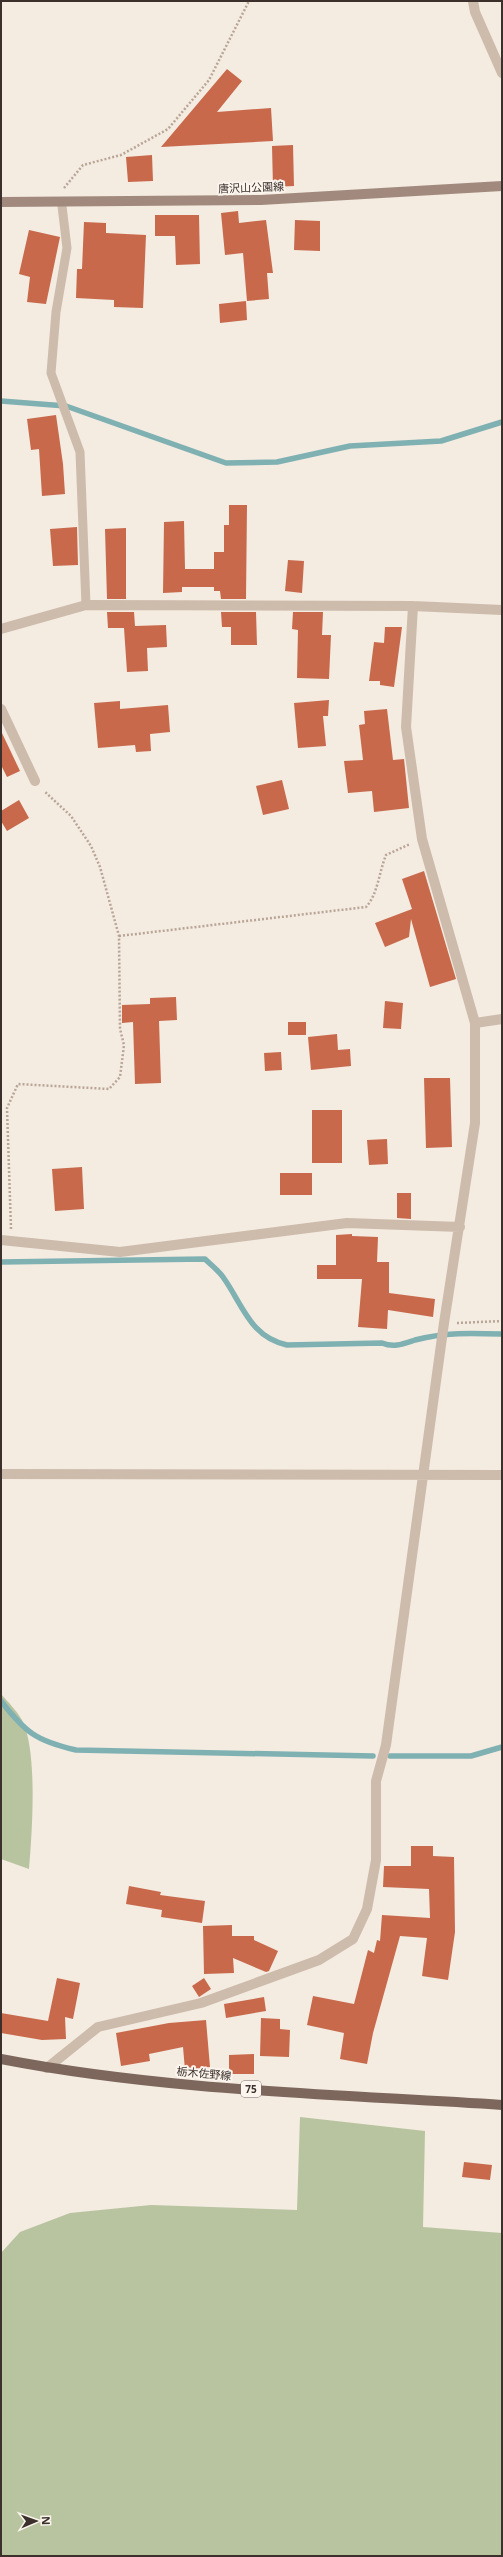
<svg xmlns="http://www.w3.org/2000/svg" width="503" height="2557" font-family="'Open Sans','Noto Sans JP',sans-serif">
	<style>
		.green { fill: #b8c4a0 }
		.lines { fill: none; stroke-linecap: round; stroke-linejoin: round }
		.stream { stroke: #7fb0b2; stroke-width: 5.5 }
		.building { fill: #c8694b }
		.path { stroke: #b9a596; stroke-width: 2.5; stroke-dasharray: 2 2; stroke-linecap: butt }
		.lane { stroke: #cdbbac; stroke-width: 9 }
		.street { stroke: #cdbbac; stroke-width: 10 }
		.secondary { stroke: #a18a7d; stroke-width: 10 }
		.primary { stroke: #7d675c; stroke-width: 10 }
		.labels { text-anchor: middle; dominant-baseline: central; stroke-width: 4; stroke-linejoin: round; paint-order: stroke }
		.shield { fill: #fbf5ee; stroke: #756b66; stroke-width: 1 }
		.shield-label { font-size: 10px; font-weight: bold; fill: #3b302b }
		.street-label { font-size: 11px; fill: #3b302b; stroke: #fbf5ee }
	</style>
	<rect width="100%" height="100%" fill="#f4ebe1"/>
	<path class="green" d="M 1,1694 C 8,1702 17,1711 22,1720 C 38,1751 32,1834 29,1869 L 1,1859 Z
		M 300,2117 L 425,2131 L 423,2227 L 502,2233 L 502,2556 L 1,2556 L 1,2253 L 20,2232 L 70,2213 L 151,2205 L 297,2210 Z"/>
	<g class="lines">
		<path class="stream" d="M 1,401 L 66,406 L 226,463 L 277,462 L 350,446 L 441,441 L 502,422
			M 1,1262 L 205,1259 C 211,1265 218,1270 223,1277 C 243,1305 250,1337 287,1345 L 382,1343 C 394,1348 403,1344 415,1340 C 444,1332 472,1333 502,1334
			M 1,1701 C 25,1732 36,1741 76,1750 L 373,1756
			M 390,1756 L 471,1756 L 502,1747"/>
	</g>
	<path class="building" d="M 227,69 L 242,81 L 217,112 L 271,108 L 273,141 L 161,147 Z
		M 293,145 L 294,186 L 273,187 L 272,146 Z
		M 152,155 L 153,181 L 128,182 L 126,157 Z
		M 238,211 L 239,223 L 266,220 L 273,273 L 267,273 L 269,299 L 247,301 L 243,253 L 225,255 L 221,213 Z
		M 155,215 L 199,215 L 200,264 L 176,265 L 175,236 L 155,236 Z
		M 295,220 L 320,221 L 320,251 L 294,250 Z
		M 84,222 L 106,223 L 106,233 L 146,235 L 143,308 L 114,307 L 114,300 L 76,298 L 77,269 L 82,269 Z
		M 29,230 L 60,237 L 46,304 L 27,302 L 30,277 L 19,274 Z
		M 246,301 L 247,320 L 220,323 L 219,304 Z
		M 56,415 L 63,464 L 65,494 L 42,496 L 39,449 L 31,450 L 27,419 Z
		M 229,505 L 247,505 L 246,599 L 221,599 L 220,591 L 214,591 L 214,587 L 182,587 L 182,592 L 163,593 L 164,522 L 184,521 L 185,569 L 214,569 L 214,552 L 224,552 L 224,525 L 229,525 Z
		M 77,527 L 78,565 L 53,566 L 50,529 Z
		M 126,528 L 126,599 L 107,599 L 105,529 Z
		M 288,560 L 304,561 L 302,593 L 285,591 Z
		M 107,612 L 134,612 L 135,626 L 166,625 L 167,647 L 147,648 L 148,671 L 127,672 L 124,628 L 108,628 Z
		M 221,612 L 256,612 L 257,645 L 231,645 L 231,627 L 222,627 Z
		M 293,612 L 323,612 L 322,635 L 331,635 L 329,679 L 297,678 L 298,630 L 292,629 Z
		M 385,627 L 402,627 L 394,687 L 380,685 L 380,681 L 369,681 L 374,642 L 384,643 Z
		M 329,700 L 328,716 L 323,716 L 326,746 L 298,748 L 294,703 Z
		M 120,701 L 120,709 L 168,705 L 170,732 L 150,734 L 151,751 L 136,752 L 135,745 L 98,748 L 94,703 Z
		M 387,709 L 393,760 L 404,759 L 409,808 L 374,812 L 372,791 L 348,793 L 344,761 L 363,760 L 359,725 L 365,724 L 364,711 Z
		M 1,731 L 20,771 L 7,777 L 1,765 Z
		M 282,780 L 289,809 L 263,815 L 256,786 Z
		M 19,800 L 29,818 L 7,831 L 1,821 L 1,811 Z
		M 424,871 L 456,979 L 430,987 L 411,919 L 409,937 L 385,947 L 375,923 L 412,909 L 402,879 Z
		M 176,997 L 177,1020 L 159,1021 L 161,1083 L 135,1084 L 133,1022 L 122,1023 L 122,1005 L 150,1004 L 150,998 Z
		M 385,1001 L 403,1003 L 401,1029 L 383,1028 Z
		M 288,1022 L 306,1022 L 306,1035 L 288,1035 Z
		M 337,1034 L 338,1050 L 350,1049 L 351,1066 L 311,1070 L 308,1037 Z
		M 281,1052 L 282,1070 L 265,1071 L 264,1053 Z
		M 424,1078 L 450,1078 L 452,1147 L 426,1148 Z
		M 312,1110 L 342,1110 L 342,1163 L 312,1163 Z
		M 387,1139 L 388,1164 L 369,1165 L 367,1140 Z
		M 82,1167 L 84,1209 L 55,1211 L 52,1169 Z
		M 280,1173 L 312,1173 L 312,1195 L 280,1195 Z
		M 397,1193 L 411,1193 L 411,1219 L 397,1218 Z
		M 352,1234 L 352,1236 L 378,1237 L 377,1262 L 389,1262 L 389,1293 L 435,1299 L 433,1317 L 388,1310 L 387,1329 L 358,1327 L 362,1279 L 317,1279 L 317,1265 L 336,1265 L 336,1235 Z
		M 411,1846 L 433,1846 L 433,1856 L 454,1857 L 455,1932 L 448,1980 L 422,1976 L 427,1938 L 400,1936 L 373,2033 L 367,2064 L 340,2059 L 344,2033 L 307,2025 L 313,1996 L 354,2004 L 368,1950 L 374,1953 L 377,1940 L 380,1941 L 382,1915 L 430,1918 L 429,1889 L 383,1887 L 384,1866 L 411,1866 Z
		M 129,1886 L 161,1892 L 160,1895 L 205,1901 L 202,1923 L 161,1917 L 162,1910 L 126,1904 Z
		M 232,1925 L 232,1936 L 254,1936 L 254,1940 L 278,1951 L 269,1971 L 266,1972 L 233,1958 L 234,1973 L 204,1974 L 203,1926 Z
		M 57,1978 L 80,1983 L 73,2019 L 65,2017 L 66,2039 L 42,2040 L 1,2033 L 1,2013 L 48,2021 Z
		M 204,1978 L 211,1989 L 199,1997 L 192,1986 Z
		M 264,1997 L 266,2011 L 226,2018 L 224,2004 Z
		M 261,2018 L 280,2019 L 280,2029 L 290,2030 L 289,2057 L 260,2056 Z
		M 206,2020 L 210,2067 L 185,2070 L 183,2047 L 149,2054 L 150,2061 L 121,2066 L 116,2033 L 169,2023 Z
		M 254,2054 L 254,2074 L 229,2074 L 229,2055 Z
		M 464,2162 L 492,2165 L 490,2180 L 462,2177 Z"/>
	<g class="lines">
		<path class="path" d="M 64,188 L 83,165 L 121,155 L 168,129 L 209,80 L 249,1
			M 119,936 L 366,907 C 378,894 379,872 386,855 L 410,844
			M 11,1229 L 7,1108 L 18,1084 L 109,1089 L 120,1077 L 124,1045 L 120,1029 L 119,936 L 100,867 L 91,846 L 71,816 L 44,791
			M 457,1323 L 502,1321"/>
		<path class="lane" d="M 62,206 L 67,248 L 56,312 L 51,373 L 80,452 L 86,605"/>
		<path class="street" d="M 473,1 L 475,12 L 502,73
			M 1,629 L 86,605 L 413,606 L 502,610
			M 1,709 L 35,781
			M 475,1023 L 502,1019
			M 1,1240 L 120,1252 L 347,1223 L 460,1227
			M 1,1474 L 502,1475
			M 47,2068 L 98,2027 L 201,2003 L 319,1960 L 353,1939 L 367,1909 L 376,1860 L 376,1781 L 386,1745 L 444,1323 L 475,1123 L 475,1023 L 422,839 L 406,727 L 413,606"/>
		<path class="secondary" d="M 1,202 L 261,200 L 502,186"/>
		<path class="primary" d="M 1,2059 C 166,2091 335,2094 502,2105"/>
	</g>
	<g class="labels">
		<rect class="shield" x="241" y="2081" width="20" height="16" rx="3"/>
		<g class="shield-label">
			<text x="251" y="2089">75</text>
		</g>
		<g class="street-label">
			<text transform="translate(251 187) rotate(-2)">唐沢山公園線</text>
			<text transform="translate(204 2073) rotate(5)">栃木佐野線</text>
		</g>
	</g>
	<rect width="503" height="2557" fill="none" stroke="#3b302b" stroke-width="4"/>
	<g transform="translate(36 2521) rotate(88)" stroke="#fbf5ee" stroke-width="3" paint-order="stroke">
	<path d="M0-3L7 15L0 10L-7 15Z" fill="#3b302b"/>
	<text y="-6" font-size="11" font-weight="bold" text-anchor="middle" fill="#3b302b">N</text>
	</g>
</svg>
